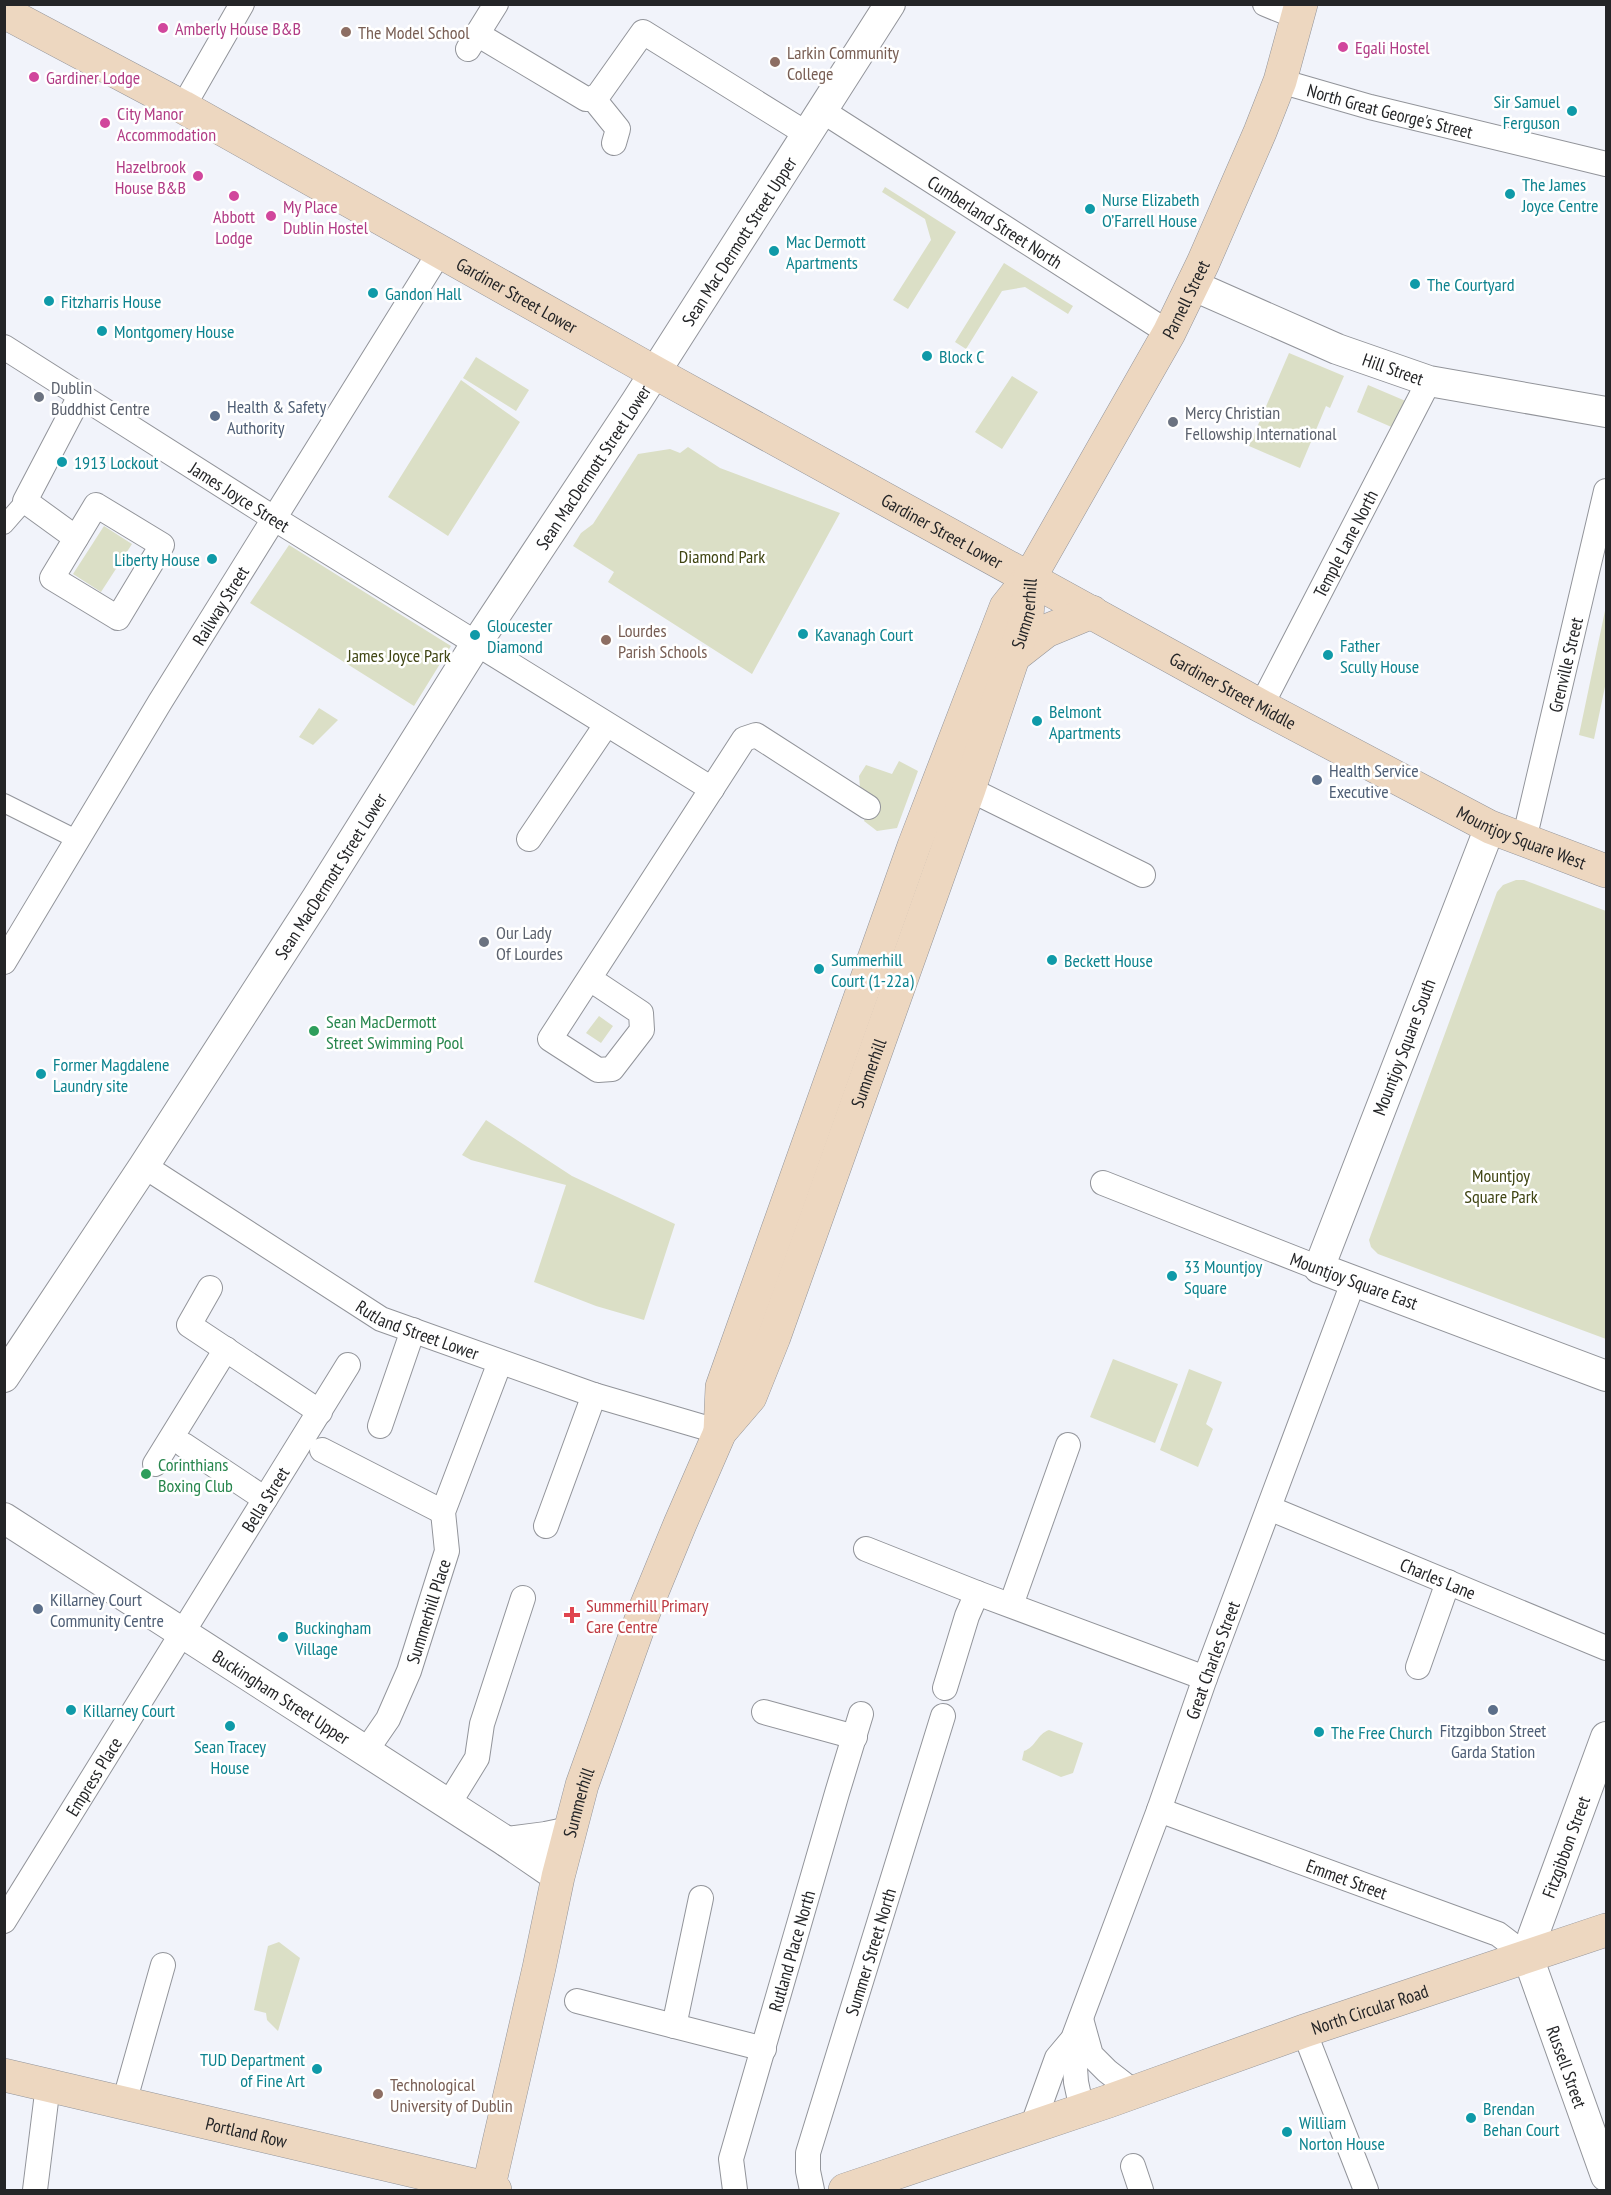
<svg xmlns="http://www.w3.org/2000/svg" width="1611" height="2195" font-family="'PT Sans Narrow',sans-serif">
	<style>
		.green { fill: #dbdfc6 }
		.lines { fill: none; stroke-linecap: round; stroke-linejoin: round }
		.pedestrian-casing { stroke: #92949a; stroke-width: 20 }
		.minor-casing { stroke: #92949a; stroke-width: 26 }
		.tertiary-casing { stroke: #92949a; stroke-width: 32 }
		.secondary-casing { stroke: #92949a; stroke-width: 34 }
		.pedestrian { stroke: #fff; stroke-width: 18 }
		.minor { stroke: #fff; stroke-width: 24 }
		.tertiary { stroke: #fff; stroke-width: 30 }
		.secondary { stroke: #edd7c0; stroke-width: 33 }
		.hotel-dot { fill: #d1479c; stroke: #fff; stroke-width: 2 }
		.education-dot { fill: #8d6e63; stroke: #fff; stroke-width: 2 }
		.culture-dot { fill: #0f9aa8; stroke: #fff; stroke-width: 2 }
		.worship-dot { fill: #6b7280; stroke: #fff; stroke-width: 2 }
		.service-dot { fill: #5c6f8a; stroke: #fff; stroke-width: 2 }
		.leisure-dot { fill: #2e9e5b; stroke: #fff; stroke-width: 2 }
		.health-dot { fill: #e0444e; stroke: #fff; stroke-width: 2 }
		.labels { text-anchor: middle; dominant-baseline: central; stroke-width: 5; stroke-linejoin: round; paint-order: stroke }
		.hotel-label { font-size: 18px; fill: #b23c85; stroke: #fff; text-anchor: start }
		.education-label { font-size: 18px; fill: #785e54; stroke: #fff; text-anchor: start }
		.culture-label { font-size: 18px; fill: #0d838f; stroke: #fff; text-anchor: start }
		.street-label { font-size: 18px; fill: #242527; stroke: #fff }
		.worship-label { font-size: 18px; fill: #5b616d; stroke: #fff; text-anchor: start }
		.service-label { font-size: 18px; fill: #4e5e75; stroke: #fff; text-anchor: start }
		.park-label { font-size: 18px; fill: #404513; stroke: #fff }
		.leisure-label { font-size: 18px; fill: #27864d; stroke: #fff; text-anchor: start }
		.health-label { font-size: 18px; fill: #be3a42; stroke: #fff; text-anchor: start }
	</style>
	<rect width="100%" height="100%" fill="#f1f3fa"/>
	<path class="green" d="M 885,187 L 956,232 L 908,309 L 893,300 L 931,240 L 925,219 L 882,192 Z
		M 1004,263 L 1073,306 L 1068,314 L 1025,287 L 1002,291 L 966,349 L 955,342 Z
		M 1289,353 L 1344,376 L 1330,408 L 1326,406 L 1300,468 L 1249,446 Z
		M 476,357 L 529,390 L 516,411 L 463,378 Z
		M 1012,376 L 1038,392 L 1002,449 L 975,432 Z
		M 461,380 L 520,422 L 448,536 L 388,497 Z
		M 1368,385 L 1408,402 L 1396,429 L 1357,412 Z
		M 688,447 L 720,468 L 840,513 L 752,674 L 608,582 L 614,572 L 573,546 L 581,533 L 593,524 L 638,454 L 670,449 L 680,453 Z
		M 104,526 L 132,544 L 101,592 L 73,574 Z
		M 289,545 L 451,646 L 414,706 L 250,603 Z
		M 1606,606 L 1606,682 L 1594,739 L 1579,735 Z
		M 319,708 L 338,720 L 313,745 L 299,737 Z
		M 899,761 L 918,771 L 897,828 L 877,831 L 864,821 L 872,801 L 860,788 L 859,776 L 866,765 L 892,774 Z
		M 1516,880 L 1524,880 L 1606,911 L 1606,1339 L 1378,1254 L 1371,1247 L 1369,1240 L 1497,892 L 1503,885 Z
		M 599,1016 L 613,1026 L 601,1043 L 586,1033 Z
		M 486,1120 L 572,1176 L 675,1224 L 644,1320 L 596,1306 L 534,1282 L 566,1185 L 471,1160 L 462,1155 Z
		M 1113,1359 L 1178,1384 L 1155,1443 L 1090,1417 Z
		M 1189,1369 L 1222,1382 L 1206,1424 L 1213,1429 L 1198,1467 L 1160,1450 Z
		M 1049,1730 L 1083,1743 L 1073,1773 L 1061,1777 L 1022,1760 L 1024,1751 C 1036,1747 1037,1734 1049,1730 Z
		M 279,1942 L 300,1958 L 278,2031 L 267,2020 L 266,2013 L 254,2010 L 268,1946 Z"/>
	<g class="lines">
		<defs>
			<path id="pedestrian" d="M 4,525 L 25,501
				M 4,803 L 78,840"/>
			<g id="minor">
				<path d="M 1265,4 L 1297,17"/>
				<path d="M 477,34 L 586,99 L 593,98 L 599,94 L 643,32 L 807,134"/>
				<path d="M 468,49 L 496,4"/>
				<path id="s1" d="M 1280,81 L 1370,107 L 1606,164"/>
				<path d="M 593,98 L 618,129 L 614,143"/>
				<path d="M 183,107 L 242,4"/>
				<path id="s2" d="M 821,110 L 1169,333"/>
				<path id="s3" d="M 4,347 L 275,519 L 712,789"/>
				<path d="M 96,505 L 162,545 L 118,618 L 52,578 Z"/>
				<path d="M 76,538 L 25,501 L 80,396"/>
				<path id="s4" d="M 1261,706 L 1429,381"/>
				<path d="M 969,789 L 1143,875"/>
				<path d="M 529,839 L 606,725"/>
				<path id="s5" d="M 1524,840 L 1606,491"/>
				<path id="s6" d="M 4,962 L 160,702 L 441,250"/>
				<path d="M 590,979 L 641,1013 L 642,1030 L 612,1069 L 598,1070 L 550,1039 L 744,739 L 756,735 L 868,807"/>
				<path id="s7" d="M 144,1166 L 381,1319 L 594,1395 L 720,1432"/>
				<path d="M 1103,1183 L 1319,1268"/>
				<path d="M 210,1288 L 189,1325 L 320,1412"/>
				<path d="M 380,1426 L 413,1330"/>
				<path d="M 184,1445 L 265,1499"/>
				<path d="M 322,1450 L 443,1512"/>
				<path d="M 155,1464 L 226,1349"/>
				<path id="s8" d="M 1269,1508 L 1606,1648"/>
				<path d="M 546,1526 L 594,1395"/>
				<path d="M 866,1549 L 977,1593 L 1205,1678"/>
				<path d="M 1011,1605 L 1068,1445"/>
				<path d="M 1418,1667 L 1448,1582"/>
				<path d="M 945,1688 L 967,1616 L 977,1593"/>
				<path d="M 764,1712 L 855,1737"/>
				<path id="s9" d="M 366,1751 L 388,1719 L 409,1671 L 447,1551 L 443,1512 L 500,1362"/>
				<path d="M 448,1805 L 477,1758 L 482,1724 L 523,1598"/>
				<path id="s10" d="M 1159,1810 L 1498,1934 L 1528,1957"/>
				<path id="s11" d="M 4,1921 L 348,1365"/>
				<path d="M 577,2001 L 764,2049"/>
				<path d="M 1081,2019 L 1091,2055 L 1107,2071 L 1134,2092"/>
				<path d="M 674,2026 L 701,1898"/>
				<path d="M 1304,2031 L 1366,2190"/>
				<path d="M 1073,2039 L 1076,2082 L 1082,2110"/>
				<path d="M 124,2103 L 163,1965"/>
				<path id="s12" d="M 1032,2127 L 1057,2058 L 1073,2039 L 1159,1810 L 1205,1678 L 1354,1280"/>
				<path d="M 1133,2166 L 1141,2190"/>
				<path d="M 35,2190 L 48,2085"/>
				<path id="s13" d="M 735,2190 L 731,2159 L 837,1793 L 861,1714"/>
				<path id="s14" d="M 812,2190 L 808,2171 L 808,2153 L 943,1716"/>
			</g>
			<g id="tertiary">
				<path id="s15" d="M 1192,285 L 1337,349 L 1429,381 L 1606,412"/>
				<path d="M 1490,827 L 1319,1268 L 1606,1376"/>
				<path id="s16" d="M 4,1377 L 144,1166 L 317,898 L 476,644 L 636,402 L 890,4"/>
				<path id="s17" d="M 4,1518 L 507,1842 L 558,1877"/>
				<path id="s18" d="M 1606,1737 L 1533,1936 L 1528,1957 L 1606,2176"/>
				<path d="M 507,1842 L 546,1837 L 570,1832"/>
			</g>
			<g id="secondary">
				<path id="s19" d="M 4,12 L 183,107 L 654,372 L 1261,706 L 1490,827 L 1606,871"/>
				<path d="M 1014,656 L 1046,631 L 1092,612"/>
				<path id="s20" d="M 720,1432 L 722,1387 L 914,846 L 1006,607 L 1030,577 L 1169,333 L 1203,263 L 1260,132 L 1280,81 L 1301,4"/>
				<path id="s21" d="M 4,2075 L 495,2190"/>
				<path id="s22" d="M 488,2190 L 539,1968 L 558,1877 L 582,1785 L 643,1614 L 680,1524 L 720,1432 L 750,1397 L 774,1337 L 969,789 L 1027,616 L 1030,577"/>
				<path id="s23" d="M 845,2190 L 1109,2101 L 1304,2031 L 1606,1930"/>
			</g>
		</defs>
		<use href="#pedestrian" class="pedestrian-casing"/>
		<use href="#minor" class="minor-casing"/>
		<use href="#tertiary" class="tertiary-casing"/>
		<use href="#secondary" class="secondary-casing"/>
		<use href="#pedestrian" class="pedestrian"/>
		<use href="#minor" class="minor"/>
		<use href="#tertiary" class="tertiary"/>
		<use href="#secondary" class="secondary"/>
	</g>
	<g class="hotel-dot">
		<circle cx="163" cy="28" r="6"/>
		<circle cx="1343" cy="47" r="6"/>
		<circle cx="34" cy="77" r="6"/>
		<circle cx="105" cy="123" r="6"/>
		<circle cx="198" cy="176" r="6"/>
		<circle cx="234" cy="196" r="6"/>
		<circle cx="271" cy="216" r="6"/>
	</g>
	<g class="education-dot">
		<circle cx="346" cy="32" r="6"/>
		<circle cx="775" cy="62" r="6"/>
		<circle cx="606" cy="640" r="6"/>
		<circle cx="378" cy="2094" r="6"/>
	</g>
	<g class="culture-dot">
		<circle cx="1572" cy="111" r="6"/>
		<circle cx="1510" cy="194" r="6"/>
		<circle cx="1090" cy="209" r="6"/>
		<circle cx="774" cy="251" r="6"/>
		<circle cx="1415" cy="284" r="6"/>
		<circle cx="373" cy="293" r="6"/>
		<circle cx="49" cy="301" r="6"/>
		<circle cx="102" cy="331" r="6"/>
		<circle cx="927" cy="356" r="6"/>
		<circle cx="62" cy="462" r="6"/>
		<circle cx="212" cy="559" r="6"/>
		<circle cx="803" cy="634" r="6"/>
		<circle cx="475" cy="635" r="6"/>
		<circle cx="1328" cy="655" r="6"/>
		<circle cx="1037" cy="721" r="6"/>
		<circle cx="1052" cy="960" r="6"/>
		<circle cx="819" cy="969" r="6"/>
		<circle cx="41" cy="1074" r="6"/>
		<circle cx="1172" cy="1276" r="6"/>
		<circle cx="283" cy="1637" r="6"/>
		<circle cx="71" cy="1710" r="6"/>
		<circle cx="230" cy="1726" r="6"/>
		<circle cx="1319" cy="1732" r="6"/>
		<circle cx="317" cy="2069" r="6"/>
		<circle cx="1471" cy="2118" r="6"/>
		<circle cx="1287" cy="2132" r="6"/>
	</g>
	<g class="worship-dot">
		<circle cx="39" cy="397" r="6"/>
		<circle cx="1173" cy="422" r="6"/>
		<circle cx="484" cy="942" r="6"/>
	</g>
	<g class="service-dot">
		<circle cx="215" cy="416" r="6"/>
		<circle cx="1317" cy="780" r="6"/>
		<circle cx="38" cy="1609" r="6"/>
		<circle cx="1493" cy="1710" r="6"/>
	</g>
	<g class="leisure-dot">
		<circle cx="314" cy="1031" r="6"/>
		<circle cx="146" cy="1474" r="6"/>
	</g>
	<path class="health-dot" d="M569 1606h6v6h6v6h-6v6h-6v-6h-6v-6h6z"/>
	<g class="labels">
		<g class="hotel-label">
			<text x="175" y="28">Amberly House B&amp;B</text>
			<text x="1355" y="47">Egali Hostel</text>
			<text x="46" y="77">Gardiner Lodge</text>
			<text x="117" y="113">City Manor<tspan x="117" dy="21">Accommodation</tspan></text>
			<text x="186" y="166" text-anchor="end">Hazelbrook<tspan x="186" dy="21">House B&amp;B</tspan></text>
			<text x="283" y="206">My Place<tspan x="283" dy="21">Dublin Hostel</tspan></text>
			<text x="234" y="216" text-anchor="middle">Abbott<tspan x="234" dy="21">Lodge</tspan></text>
		</g>
		<g class="education-label">
			<text x="358" y="32">The Model School</text>
			<text x="787" y="52">Larkin Community<tspan x="787" dy="21">College</tspan></text>
			<text x="618" y="630">Lourdes<tspan x="618" dy="21">Parish Schools</tspan></text>
			<text x="390" y="2084">Technological<tspan x="390" dy="21">University of Dublin</tspan></text>
		</g>
		<g class="culture-label">
			<text x="1560" y="101" text-anchor="end">Sir Samuel<tspan x="1560" dy="21">Ferguson</tspan></text>
			<text x="1522" y="184">The James<tspan x="1522" dy="21">Joyce Centre</tspan></text>
			<text x="1102" y="199">Nurse Elizabeth<tspan x="1102" dy="21">O’Farrell House</tspan></text>
			<text x="786" y="241">Mac Dermott<tspan x="786" dy="21">Apartments</tspan></text>
			<text x="1427" y="284">The Courtyard</text>
			<text x="385" y="293">Gandon Hall</text>
			<text x="61" y="301">Fitzharris House</text>
			<text x="114" y="331">Montgomery House</text>
			<text x="939" y="356">Block C</text>
			<text x="74" y="462">1913 Lockout</text>
			<text x="200" y="559" text-anchor="end">Liberty House</text>
			<text x="487" y="625">Gloucester<tspan x="487" dy="21">Diamond</tspan></text>
			<text x="815" y="634">Kavanagh Court</text>
			<text x="1340" y="645">Father<tspan x="1340" dy="21">Scully House</tspan></text>
			<text x="1049" y="711">Belmont<tspan x="1049" dy="21">Apartments</tspan></text>
			<text x="831" y="959">Summerhill<tspan x="831" dy="21">Court (1-22a)</tspan></text>
			<text x="1064" y="960">Beckett House</text>
			<text x="53" y="1064">Former Magdalene<tspan x="53" dy="21">Laundry site</tspan></text>
			<text x="1184" y="1266">33 Mountjoy<tspan x="1184" dy="21">Square</tspan></text>
			<text x="295" y="1627">Buckingham<tspan x="295" dy="21">Village</tspan></text>
			<text x="83" y="1710">Killarney Court</text>
			<text x="1331" y="1732">The Free Church</text>
			<text x="230" y="1746" text-anchor="middle">Sean Tracey<tspan x="230" dy="21">House</tspan></text>
			<text x="305" y="2059" text-anchor="end">TUD Department<tspan x="305" dy="21">of Fine Art</tspan></text>
			<text x="1483" y="2108">Brendan<tspan x="1483" dy="21">Behan Court</tspan></text>
			<text x="1299" y="2122">William<tspan x="1299" dy="21">Norton House</tspan></text>
		</g>
		<g class="street-label">
			<text stroke="none"><textPath href="#s1" startOffset="114">North Great George's Street</textPath></text>
			<text stroke="none"><textPath href="#s2" startOffset="207">Cumberland Street North</textPath></text>
			<text stroke="none"><textPath href="#s16" startOffset="1353">Sean Mac Dermott Street Upper</textPath></text>
			<text stroke="none"><textPath href="#s19" startOffset="586">Gardiner Street Lower</textPath></text>
			<text stroke="none"><textPath href="#s20" startOffset="1232">Parnell Street</textPath></text>
			<text stroke="none"><textPath href="#s15" startOffset="218">Hill Street</textPath></text>
			<text stroke="none"><textPath href="#s16" startOffset="1084">Sean MacDermott Street Lower</textPath></text>
			<text stroke="none"><textPath href="#s3" startOffset="279">James Joyce Street</textPath></text>
			<text stroke="none"><textPath href="#s19" startOffset="1072">Gardiner Street Lower</textPath></text>
			<text stroke="none"><textPath href="#s4" startOffset="183">Temple Lane North</textPath></text>
			<text stroke="none"><textPath href="#s6" startOffset="417">Railway Street</textPath></text>
			<text stroke="none"><textPath href="#s22" startOffset="1672">Summerhill</textPath></text>
			<text stroke="none"><textPath href="#s5" startOffset="180">Grenville Street</textPath></text>
			<text stroke="none"><textPath href="#s19" startOffset="1404">Gardiner Street Middle</textPath></text>
			<text stroke="none"><textPath href="#s19" startOffset="1728">Mountjoy Square West</textPath></text>
			<text stroke="none"><textPath href="#s16" startOffset="598">Sean MacDermott Street Lower</textPath></text>
			<text transform="translate(1404 1047) rotate(-69)">Mountjoy Square South</text>
			<text stroke="none"><textPath href="#s22" startOffset="1186">Summerhill</textPath></text>
			<text transform="translate(1354 1281) rotate(20)">Mountjoy Square East</text>
			<text stroke="none"><textPath href="#s7" startOffset="320">Rutland Street Lower</textPath></text>
			<text stroke="none"><textPath href="#s11" startOffset="496">Bella Street</textPath></text>
			<text stroke="none"><textPath href="#s8" startOffset="183">Charles Lane</textPath></text>
			<text stroke="none"><textPath href="#s9" startOffset="154">Summerhill Place</textPath></text>
			<text stroke="none"><textPath href="#s12" startOffset="502">Great Charles Street</textPath></text>
			<text stroke="none"><textPath href="#s17" startOffset="330">Buckingham Street Upper</textPath></text>
			<text stroke="none"><textPath href="#s11" startOffset="170">Empress Place</textPath></text>
			<text stroke="none"><textPath href="#s22" startOffset="398">Summerhill</textPath></text>
			<text transform="translate(1566 1847) rotate(-70)">Fitzgibbon Street</text>
			<text stroke="none"><textPath href="#s10" startOffset="200">Emmet Street</textPath></text>
			<text stroke="none"><textPath href="#s13" startOffset="248">Rutland Place North</textPath></text>
			<text stroke="none"><textPath href="#s14" startOffset="248">Summer Street North</textPath></text>
			<text stroke="none"><textPath href="#s23" startOffset="555">North Circular Road</textPath></text>
			<text stroke="none"><textPath href="#s18" startOffset="350">Russell Street</textPath></text>
			<text stroke="none"><textPath href="#s21" startOffset="249">Portland Row</textPath></text>
		</g>
		<g class="worship-label">
			<text x="51" y="387">Dublin<tspan x="51" dy="21">Buddhist Centre</tspan></text>
			<text x="1185" y="412">Mercy Christian<tspan x="1185" dy="21">Fellowship International</tspan></text>
			<text x="496" y="932">Our Lady<tspan x="496" dy="21">Of Lourdes</tspan></text>
		</g>
		<g class="service-label">
			<text x="227" y="406">Health &amp; Safety<tspan x="227" dy="21">Authority</tspan></text>
			<text x="1329" y="770">Health Service<tspan x="1329" dy="21">Executive</tspan></text>
			<text x="50" y="1599">Killarney Court<tspan x="50" dy="21">Community Centre</tspan></text>
			<text x="1493" y="1730" text-anchor="middle">Fitzgibbon Street<tspan x="1493" dy="21">Garda Station</tspan></text>
		</g>
		<g class="park-label">
			<text x="722" y="556">Diamond Park</text>
			<text x="399" y="655">James Joyce Park</text>
			<text x="1501" y="1175">Mountjoy<tspan x="1501" dy="21">Square Park</tspan></text>
		</g>
		<g class="leisure-label">
			<text x="326" y="1021">Sean MacDermott<tspan x="326" dy="21">Street Swimming Pool</tspan></text>
			<text x="158" y="1464">Corinthians<tspan x="158" dy="21">Boxing Club</tspan></text>
		</g>
		<g class="health-label">
			<text x="586" y="1605">Summerhill Primary<tspan x="586" dy="21">Care Centre</tspan></text>
		</g>
	</g>
	<rect width="1611" height="2195" fill="none" stroke="#242527" stroke-width="12"/>
</svg>
